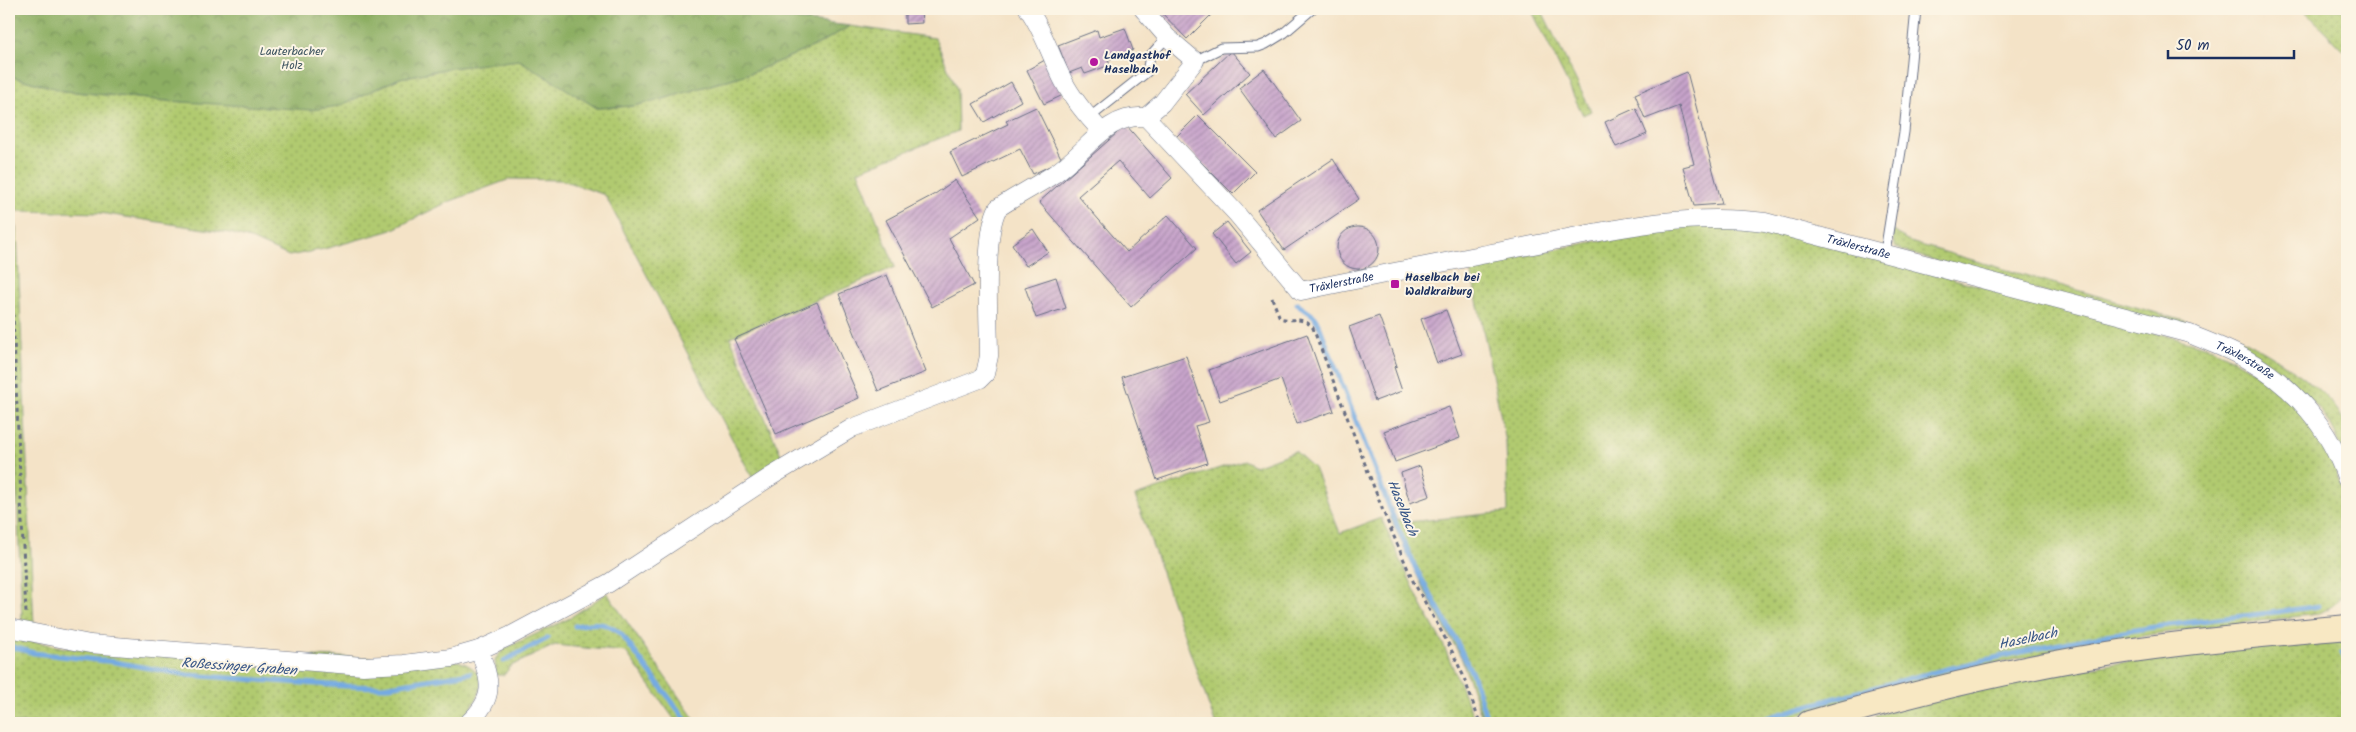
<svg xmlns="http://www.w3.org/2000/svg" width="2356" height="732" font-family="Kalam,sans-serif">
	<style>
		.grass { fill: url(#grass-dots); stroke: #667c67 }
		.forest { fill: url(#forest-crowns); stroke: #546e60 }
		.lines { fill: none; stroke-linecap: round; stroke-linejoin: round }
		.stream { stroke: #74aae2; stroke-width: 5 }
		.building { fill: url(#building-hatch) }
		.lane-casing { stroke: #676e83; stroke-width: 11 }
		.street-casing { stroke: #676e83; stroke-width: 19 }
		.secondary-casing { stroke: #676e83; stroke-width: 26 }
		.path { stroke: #676e83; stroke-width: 3; stroke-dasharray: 4 4; stroke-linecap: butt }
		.lane { stroke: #fff; stroke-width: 9 }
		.street { stroke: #fff; stroke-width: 18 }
		.secondary { stroke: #f8e8c3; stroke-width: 24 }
		.poi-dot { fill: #b5179e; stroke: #fcf5e5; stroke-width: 2 }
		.labels { text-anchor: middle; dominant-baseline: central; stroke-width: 4; stroke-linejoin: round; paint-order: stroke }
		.park-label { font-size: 12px; fill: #405662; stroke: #fcf5e5 }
		.poi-label { font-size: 12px; font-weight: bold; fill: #1b2f5e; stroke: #fcf5e5; text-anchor: start }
		.street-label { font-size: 12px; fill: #1b2f5e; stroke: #fcf5e5 }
		.water-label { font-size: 14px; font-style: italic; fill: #365486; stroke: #fcf5e5 }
	</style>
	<defs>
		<pattern id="grass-dots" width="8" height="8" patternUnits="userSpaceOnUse" patternTransform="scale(1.25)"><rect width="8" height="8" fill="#b1ca70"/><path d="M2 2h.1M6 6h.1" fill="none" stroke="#8fa45f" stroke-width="1.8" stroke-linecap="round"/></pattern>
		<pattern id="forest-crowns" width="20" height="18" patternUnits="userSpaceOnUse" patternTransform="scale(1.25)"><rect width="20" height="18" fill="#8cae62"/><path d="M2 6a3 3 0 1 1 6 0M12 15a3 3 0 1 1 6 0" fill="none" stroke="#728e54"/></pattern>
		<pattern id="building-hatch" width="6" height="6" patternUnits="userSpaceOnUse" patternTransform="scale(1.25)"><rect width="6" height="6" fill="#c8a4cb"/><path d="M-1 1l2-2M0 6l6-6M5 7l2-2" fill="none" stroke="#a286a8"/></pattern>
	</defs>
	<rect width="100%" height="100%" fill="#fcf5e5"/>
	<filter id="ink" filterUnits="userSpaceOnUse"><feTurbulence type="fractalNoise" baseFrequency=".02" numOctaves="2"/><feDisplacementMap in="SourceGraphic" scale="10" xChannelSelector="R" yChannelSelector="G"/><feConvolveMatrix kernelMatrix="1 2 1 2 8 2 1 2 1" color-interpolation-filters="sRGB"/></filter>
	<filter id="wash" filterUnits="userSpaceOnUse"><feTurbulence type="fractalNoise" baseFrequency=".0096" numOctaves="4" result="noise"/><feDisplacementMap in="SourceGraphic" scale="20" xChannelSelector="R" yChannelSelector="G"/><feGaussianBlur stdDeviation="1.12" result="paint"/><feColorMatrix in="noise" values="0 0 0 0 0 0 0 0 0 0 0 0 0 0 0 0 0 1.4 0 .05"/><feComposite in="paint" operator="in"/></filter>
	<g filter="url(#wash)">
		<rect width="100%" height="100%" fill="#f4e3c7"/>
		<path class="grass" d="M 1531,9 L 1541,9 L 1591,111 L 1583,115 Z
			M 2303,9 L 2347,9 L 2347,54 Z
			M 850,26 L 935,38 L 957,89 L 958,131 L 858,171 L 895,267 L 730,337 L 783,459 L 753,479 L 605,195 L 562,180 L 510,179 L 448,202 L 389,231 L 324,249 L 289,256 L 253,240 L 230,233 L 100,213 L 19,211 L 11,213 L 17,231 L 34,626 L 22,623 L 9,285 L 9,76 L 65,91 L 168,101 L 339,106 L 400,78 L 450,68 L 519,59 L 597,108 L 633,106 L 660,100 L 751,73 L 815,46 Z
			M 1706,224 L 1770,230 L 2212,348 C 2228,357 2244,365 2259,374 C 2306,405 2340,460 2347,515 C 2349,529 2347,543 2347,557 C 2347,587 2347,602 2317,614 L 2154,634 L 2002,662 L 1860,697 L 1771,723 L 1484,723 L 1461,657 L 1423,588 L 1390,517 L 1407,522 L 1508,512 L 1506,442 L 1470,266 L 1653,230 Z
			M 1892,230 L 1910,242 L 2233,335 C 2266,351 2334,390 2346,426 C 2350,436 2347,451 2347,461 C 2341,449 2336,434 2329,422 C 2309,391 2277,371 2246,351 L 1902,251 L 1894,245 Z
			M 1295,451 L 1314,468 L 1340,533 L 1381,518 L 1422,606 L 1443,644 L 1476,723 L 1215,723 L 1135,496 L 1244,460 L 1255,466 Z
			M 607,593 L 697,723 L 677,723 L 626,652 L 555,645 L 511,666 L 504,675 L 496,675 L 495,659 L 504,649 L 568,619 Z
			M 9,636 L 65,648 L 458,661 C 498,674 477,702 459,723 L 9,723 Z
			M 2347,641 L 2347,723 L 1879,723 L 1876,715 C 1915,705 1955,694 1994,686 C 2110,662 2229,644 2347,641 Z"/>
		<path class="forest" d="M 9,9 L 781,9 L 784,18 L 850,26 L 815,46 L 751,73 L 660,100 L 633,106 L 597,108 L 519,60 L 450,68 L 400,78 L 339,106 L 311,110 L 168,101 L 65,91 L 9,76 Z"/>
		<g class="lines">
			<path class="stream" d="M 1297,304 L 1314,316 L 1319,325 L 1392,514 L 1415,567 L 1457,642 L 1473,676 L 1488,723
				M 575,626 C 594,622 605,621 621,634 L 688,723
				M 9,646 L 34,653 L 115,662 L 188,675 L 346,686 L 383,687 L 470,673
				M 2342,653 L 2347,662
				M 504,661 L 548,638
				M 1749,723 C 1869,687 1989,656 2112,634 C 2180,621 2250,617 2318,606"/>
		</g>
		<g id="blocks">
			<path class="building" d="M 871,9 L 921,9 L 922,23 L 905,24 L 905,12 L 871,13 Z
				M 1158,9 L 1205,9 L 1211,15 L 1187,39 Z
				M 1125,28 L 1133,50 L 1108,60 L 1110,65 L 1085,74 L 1082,68 L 1069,73 L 1058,45 L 1097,30 L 1099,37 Z
				M 1231,51 L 1250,73 L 1204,115 L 1185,94 Z
				M 1045,60 L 1063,95 L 1044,104 L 1027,70 Z
				M 1264,69 L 1301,121 L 1276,139 L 1239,88 Z
				M 1687,72 L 1722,204 L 1694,206 L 1683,167 L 1694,164 L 1679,106 L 1645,119 L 1635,94 Z
				M 1011,82 L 1021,101 L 984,122 L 973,104 Z
				M 1036,107 L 1062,160 L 1033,174 L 1020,149 L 962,177 L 950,152 L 1008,124 L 1006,121 Z
				M 1636,108 L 1647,134 L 1616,147 L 1605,122 Z
				M 1198,115 L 1255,172 L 1233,194 L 1176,137 Z
				M 1126,125 L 1172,178 L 1150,198 L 1118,161 L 1078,196 L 1127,252 L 1168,215 L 1197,248 L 1131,307 L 1039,202 Z
				M 1333,159 L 1359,199 L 1284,250 L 1257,210 Z
				M 955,180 L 980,217 L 949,238 L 974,285 L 932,307 L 886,220 L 935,194 Z
				M 1227,222 L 1251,252 L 1236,264 L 1212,234 Z
				M1337 248a21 21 0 1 1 42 0a21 21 0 1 1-42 0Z
				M 1033,229 L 1048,252 L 1026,266 L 1012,244 Z
				M 887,275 L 926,372 L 878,391 L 839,294 Z
				M 1056,277 L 1066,308 L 1036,318 L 1025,287 Z
				M 817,302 L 859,398 L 776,434 L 734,339 Z
				M 1446,310 L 1462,354 L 1437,363 L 1421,319 Z
				M 1379,316 L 1397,366 L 1394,367 L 1402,391 L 1375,401 L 1349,327 Z
				M 1307,334 L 1334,411 L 1297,424 L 1281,379 L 1220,401 L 1209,370 Z
				M 1186,356 L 1209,422 L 1195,426 L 1207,463 L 1157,480 L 1122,377 Z
				M 1449,407 L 1460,438 L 1395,462 L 1384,431 Z
				M 1420,466 L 1430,496 L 1410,503 L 1401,473 Z"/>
		</g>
	</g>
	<g filter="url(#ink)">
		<use href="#blocks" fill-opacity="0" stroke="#676e83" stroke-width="1"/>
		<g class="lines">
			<defs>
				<path id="lane" d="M 1195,61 L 1221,48 L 1258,47 L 1266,44 L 1284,33 L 1312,9
					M 1089,118 L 1147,72 L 1150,56 L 1167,37
					M 1885,252 L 1904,132 L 1916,9"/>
				<g id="street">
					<path d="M 1028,9 C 1044,31 1051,58 1064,82 C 1074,101 1087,116 1102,132"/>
					<path d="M 1143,9 L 1167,37 L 1195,61 L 1162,103 L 1146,117"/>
					<path id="s1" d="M 9,628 L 90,644 L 363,666 L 404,664 L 451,658 L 479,650 L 510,636 L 609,583 L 770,477 L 852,428 L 980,379 L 985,374 L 989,356 C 989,322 983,234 998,208 C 1016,196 1036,186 1054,174 C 1086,154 1104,114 1146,117 L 1236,213 L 1301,291 C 1381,274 1462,259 1543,243 C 1617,228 1689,212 1765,222 L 2190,334 C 2208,342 2229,349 2246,359 C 2294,386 2330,428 2347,480"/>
					<path d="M 468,723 C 496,698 491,682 479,650"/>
				</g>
				<path id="secondary" d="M 1809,723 C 1913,693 2019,667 2126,651 C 2199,640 2273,634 2347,627"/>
			</defs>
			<use href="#lane" class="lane-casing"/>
			<use href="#street" class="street-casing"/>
			<use href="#secondary" class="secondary-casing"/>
			<path class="path" d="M 9,225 L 26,614
				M 1272,298 L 1280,318 C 1293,322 1303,316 1313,328 L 1383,511 L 1413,581 L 1449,645 L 1463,675 L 1480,723"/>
			<use href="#lane" class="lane"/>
			<use href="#street" class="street"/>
			<use href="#secondary" class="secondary"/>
		</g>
	</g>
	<g class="poi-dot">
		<circle cx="1094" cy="62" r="5"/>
		<rect x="1390" y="279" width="10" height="10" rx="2.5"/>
	</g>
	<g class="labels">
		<g class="park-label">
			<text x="292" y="51">Lauterbacher<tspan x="292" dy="14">Holz</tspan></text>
		</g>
		<g class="poi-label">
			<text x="1104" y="55">Landgasthof<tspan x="1104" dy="14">Haselbach</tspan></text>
			<text x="1405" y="277">Haselbach bei<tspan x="1405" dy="14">Waldkraiburg</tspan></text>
		</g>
		<g class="street-label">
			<text stroke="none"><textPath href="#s1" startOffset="2198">Träxlerstraße</textPath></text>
			<text stroke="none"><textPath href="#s1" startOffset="1672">Träxlerstraße</textPath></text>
			<text stroke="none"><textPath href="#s1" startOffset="2602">Träxlerstraße</textPath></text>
		</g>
		<g class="water-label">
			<text transform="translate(1402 508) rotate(68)">Haselbach</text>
			<text transform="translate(2028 639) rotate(-12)">Haselbach</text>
			<text transform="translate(239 667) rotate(4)">Roßessinger Graben</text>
		</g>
	</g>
	<rect width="2356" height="732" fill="none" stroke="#fcf5e5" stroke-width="30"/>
	<path d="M2168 50v8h126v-8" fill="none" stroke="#1b2f5e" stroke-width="2.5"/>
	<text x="2176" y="50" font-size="15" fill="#1b2f5e" stroke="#fcf5e5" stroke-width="4" paint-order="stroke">50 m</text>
</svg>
